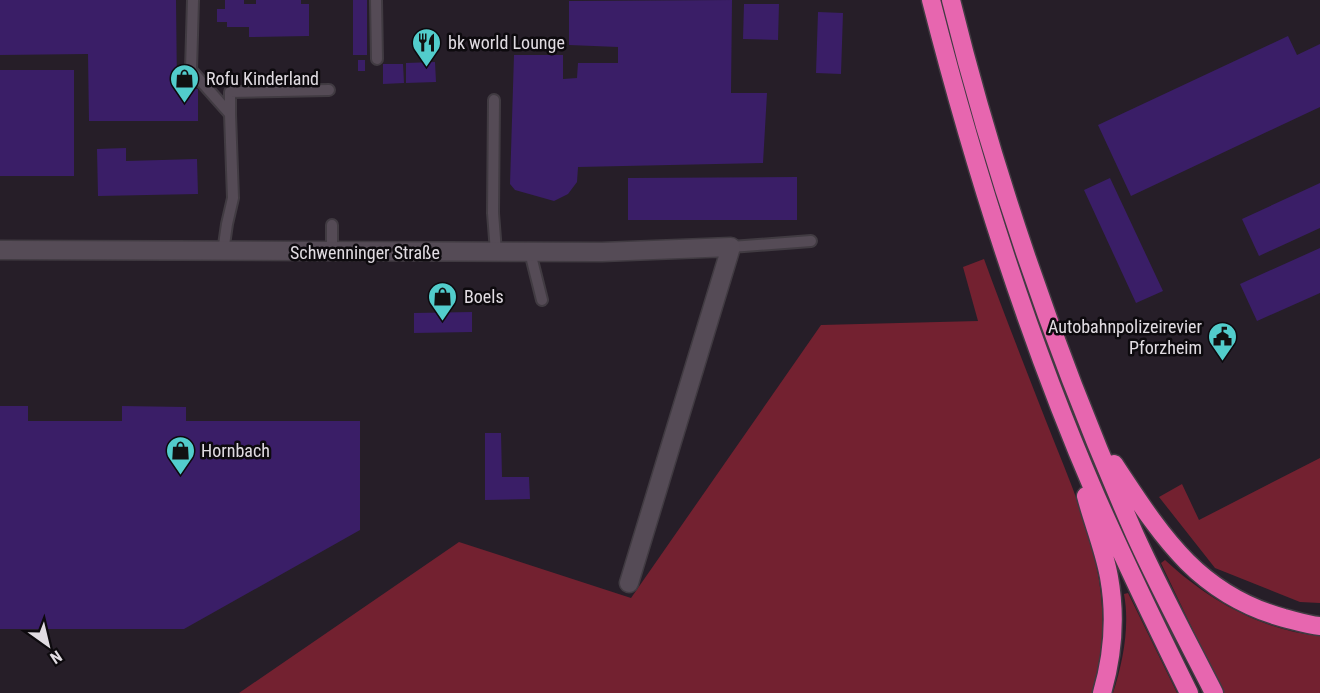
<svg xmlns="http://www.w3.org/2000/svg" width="1320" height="693" font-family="'Roboto Condensed',sans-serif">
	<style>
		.green { fill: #732130 }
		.building { fill: #3a1e67 }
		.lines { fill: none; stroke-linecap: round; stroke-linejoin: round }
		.service-casing { stroke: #413b42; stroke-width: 14 }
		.minor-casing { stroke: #413b42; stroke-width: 21 }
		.motorway-casing { stroke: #413b42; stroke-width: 21 }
		.service { stroke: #554b56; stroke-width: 10 }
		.minor { stroke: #554b56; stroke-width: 18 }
		.motorway { stroke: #e766af; stroke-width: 18 }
		.labels { text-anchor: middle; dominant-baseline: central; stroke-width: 5; stroke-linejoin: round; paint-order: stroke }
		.poi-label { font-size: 18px; fill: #e1dce2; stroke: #0d0a0e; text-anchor: start }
		.street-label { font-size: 18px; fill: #e1dce2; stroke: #0d0a0e }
	</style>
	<rect width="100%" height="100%" fill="#261e28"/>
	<path class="green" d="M 984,259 C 1004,314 1025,367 1046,421 C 1082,513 1122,593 1092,693 L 239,693 L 459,542 L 631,598 L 821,325 L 978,321 L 963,267 Z
		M 1320,458 L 1320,603 L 1300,602 L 1215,568 L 1159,497 L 1182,484 L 1199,520 Z
		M 1165,560 C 1208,600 1261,630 1320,636 L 1320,693 L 1223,693 L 1161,563 Z
		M 1128,593 L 1177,693 L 1113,693 C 1123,662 1130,626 1124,594 Z"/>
	<path class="building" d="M 0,0 L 176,0 L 177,89 L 198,89 L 198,121 L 89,121 L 88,54 L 0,55 Z
		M 225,0 L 244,0 L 244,4 L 256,4 L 256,0 L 301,0 L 301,4 L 309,4 L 309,36 L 249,37 L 249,27 L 227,27 L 227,22 L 217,22 L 217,9 L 225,9 Z
		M 353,0 L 367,0 L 367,55 L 353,55 Z
		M 732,0 L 731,93 L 767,93 L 763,163 L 578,167 L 577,182 L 568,194 L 554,201 L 515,190 L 510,184 L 514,55 L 563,55 L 563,79 L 577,78 L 578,63 L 618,63 L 618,47 L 569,45 L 569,1 Z
		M 744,4 L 779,4 L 778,40 L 743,39 Z
		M 818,12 L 843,13 L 841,74 L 816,73 Z
		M 1288,36 L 1297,55 L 1320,44 L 1320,107 L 1131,196 L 1098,125 Z
		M 358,60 L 365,60 L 365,71 L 358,71 Z
		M 435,62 L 436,82 L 406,83 L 406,63 Z
		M 383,64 L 403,64 L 404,83 L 383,84 Z
		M 0,70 L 74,70 L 74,176 L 0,176 Z
		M 126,148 L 126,161 L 197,159 L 198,194 L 98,196 L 97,149 Z
		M 797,177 L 797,220 L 628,220 L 628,178 Z
		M 1110,178 L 1163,291 L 1136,303 L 1084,190 Z
		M 1320,183 L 1320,228 L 1259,256 L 1242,219 Z
		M 1320,248 L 1320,293 L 1257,321 L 1240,284 Z
		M 472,312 L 472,332 L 414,333 L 414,313 Z
		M 0,406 L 28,406 L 28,421 L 122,421 L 122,406 L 186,407 L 186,421 L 360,421 L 360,530 L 184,629 L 0,629 Z
		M 485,433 L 501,433 L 502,477 L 529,477 L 530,499 L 485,500 Z"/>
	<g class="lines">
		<defs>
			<path id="service" d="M 193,0 L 191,70 L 230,114 L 233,198 L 227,224 L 223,252
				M 376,0 L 377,59
				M 494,100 L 493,213 L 496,252
				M 230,114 L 230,92 L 329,90
				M 332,225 L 332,251
				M 731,247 L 811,241
				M 530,252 L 542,300"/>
			<path id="minor" d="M 0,250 L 602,252 L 731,247 L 629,583"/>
			<path id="motorway" d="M 931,0 C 974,168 1027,336 1096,496 C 1125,562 1157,628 1189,693
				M 951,0 C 996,183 1059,362 1135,535 C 1159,588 1187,640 1214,693
				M 1114,464 C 1161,535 1197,594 1284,618 C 1296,621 1308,625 1320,626
				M 1086,496 C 1093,523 1104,549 1109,577 C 1116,616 1113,655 1102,693"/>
		</defs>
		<use href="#service" class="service-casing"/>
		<use href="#minor" class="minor-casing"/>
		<use href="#motorway" class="motorway-casing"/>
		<use href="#service" class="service"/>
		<use href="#minor" class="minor"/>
		<use href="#motorway" class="motorway"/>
	</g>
	<defs>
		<symbol id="restaurant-pin" viewBox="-11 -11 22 30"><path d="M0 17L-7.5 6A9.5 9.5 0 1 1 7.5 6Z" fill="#52cdcc" stroke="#0d0a0e"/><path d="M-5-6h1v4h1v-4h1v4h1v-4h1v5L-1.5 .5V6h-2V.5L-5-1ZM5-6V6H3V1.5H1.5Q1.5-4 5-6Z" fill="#111"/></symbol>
		<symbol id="shop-pin" viewBox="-11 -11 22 30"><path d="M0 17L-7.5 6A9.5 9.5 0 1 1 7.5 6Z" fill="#52cdcc" stroke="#0d0a0e"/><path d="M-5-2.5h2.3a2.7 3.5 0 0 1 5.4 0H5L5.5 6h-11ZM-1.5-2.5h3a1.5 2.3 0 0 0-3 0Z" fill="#111"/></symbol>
		<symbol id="civic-pin" viewBox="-11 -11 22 30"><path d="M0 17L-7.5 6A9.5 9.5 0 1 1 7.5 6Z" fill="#52cdcc" stroke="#0d0a0e"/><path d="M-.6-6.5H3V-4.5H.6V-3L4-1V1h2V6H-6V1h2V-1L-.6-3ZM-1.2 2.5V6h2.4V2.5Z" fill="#111"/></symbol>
	</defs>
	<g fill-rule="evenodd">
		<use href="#restaurant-pin" x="410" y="26" width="33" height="45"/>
		<use href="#shop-pin" x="168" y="62" width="33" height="45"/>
		<use href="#shop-pin" x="426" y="280" width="33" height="45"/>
		<use href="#civic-pin" x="1206" y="320" width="33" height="45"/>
		<use href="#shop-pin" x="164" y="434" width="33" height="45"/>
	</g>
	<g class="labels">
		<g class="poi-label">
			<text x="448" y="42">bk world Lounge</text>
			<text x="206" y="78">Rofu Kinderland</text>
			<text x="464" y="296">Boels</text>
			<text x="1202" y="326" text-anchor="end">Autobahnpolizeirevier<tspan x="1202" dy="21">Pforzheim</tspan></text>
			<text x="201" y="450">Hornbach</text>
		</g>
		<g class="street-label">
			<text x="365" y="252">Schwenninger Straße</text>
		</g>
	</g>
	<g transform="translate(48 645) rotate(146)" stroke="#0d0a0e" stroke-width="4.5" paint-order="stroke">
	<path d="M0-4.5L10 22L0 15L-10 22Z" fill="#e1dce2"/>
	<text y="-9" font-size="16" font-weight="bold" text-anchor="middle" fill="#e1dce2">N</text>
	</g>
</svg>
